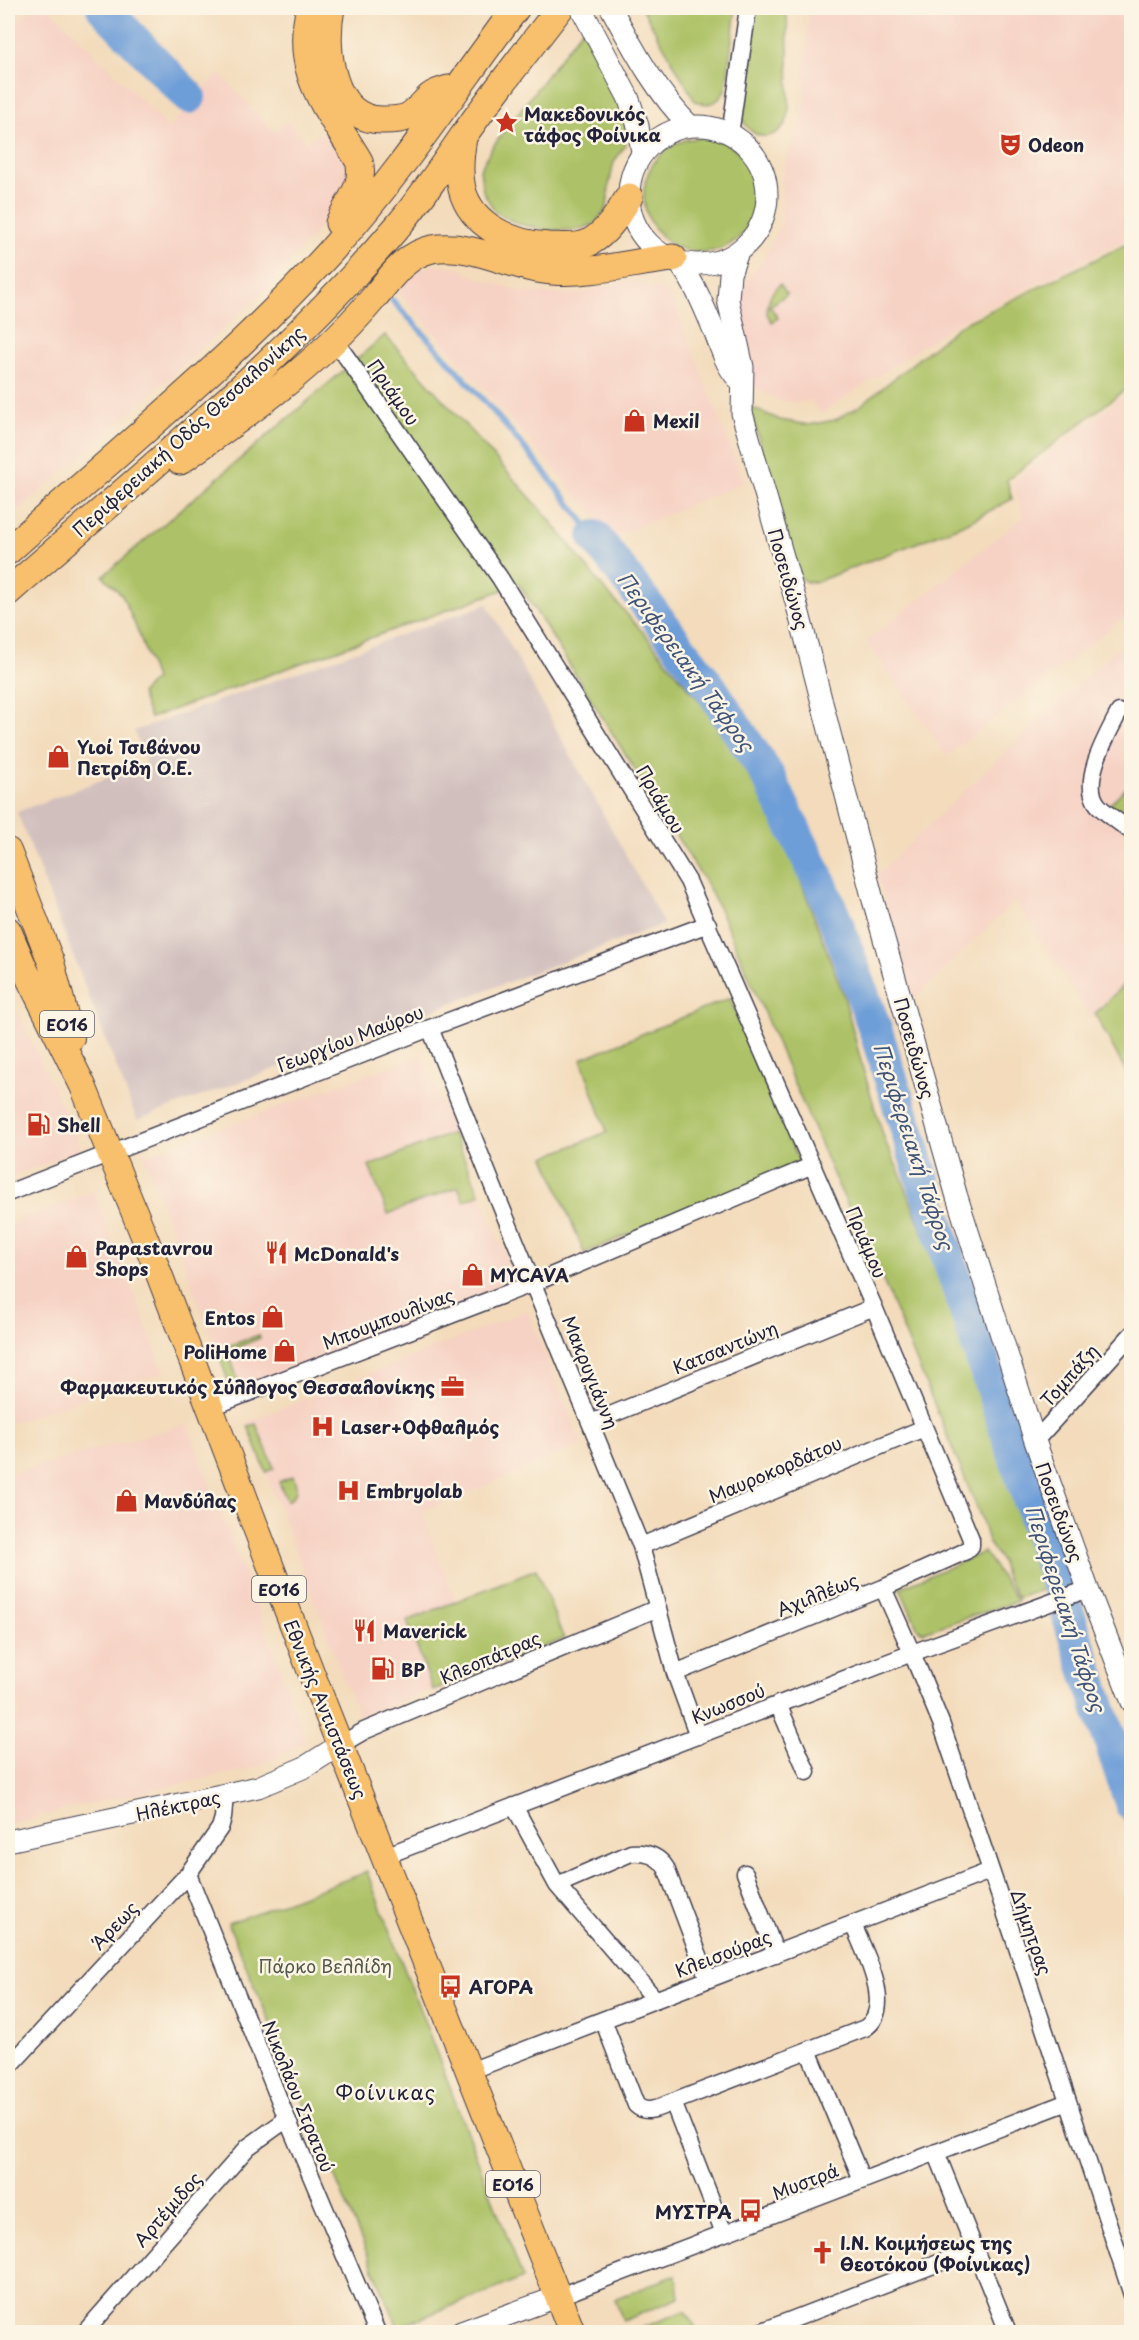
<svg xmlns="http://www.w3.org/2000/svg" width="1139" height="2340" font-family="'Playpen Sans',sans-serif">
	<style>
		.built { fill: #f6d2c4 }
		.industrial { fill: #d1bfbe }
		.green { fill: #adc267; stroke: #687251; stroke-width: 1.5 }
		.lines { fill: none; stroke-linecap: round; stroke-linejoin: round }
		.stream { stroke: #6e9ed8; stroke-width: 6 }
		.river { stroke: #6e9ed8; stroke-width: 34 }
		.minor-casing { stroke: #413e4e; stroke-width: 19 }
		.tertiary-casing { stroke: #413e4e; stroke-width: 23 }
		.primary-casing { stroke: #413e4e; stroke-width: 28 }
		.trunk-casing { stroke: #413e4e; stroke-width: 29 }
		.minor { stroke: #fff; stroke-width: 16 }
		.tertiary { stroke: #fff; stroke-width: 21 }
		.primary { stroke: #f8bf6c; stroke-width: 26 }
		.trunk { stroke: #f8bf6c; stroke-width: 27 }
		.labels { text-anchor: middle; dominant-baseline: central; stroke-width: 5; stroke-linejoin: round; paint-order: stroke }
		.shield { fill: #fcf5e5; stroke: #63616e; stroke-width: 1.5 }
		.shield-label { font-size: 16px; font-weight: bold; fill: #22223b }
		.poi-label { font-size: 18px; font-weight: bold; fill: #22223b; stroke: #fcf5e5; text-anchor: start }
		.street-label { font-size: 18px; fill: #22223b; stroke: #fcf5e5 }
		.park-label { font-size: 18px; fill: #535a4a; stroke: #fcf5e5 }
		.water-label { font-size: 20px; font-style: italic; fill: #40547a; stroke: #fcf5e5 }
		.neighbourhood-label { font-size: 20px; letter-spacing: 1.5px; fill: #22223b; stroke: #fcf5e5 }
	</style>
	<rect width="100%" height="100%" fill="#fcf5e5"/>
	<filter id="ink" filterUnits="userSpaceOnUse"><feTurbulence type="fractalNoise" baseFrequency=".0167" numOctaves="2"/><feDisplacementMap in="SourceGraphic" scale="12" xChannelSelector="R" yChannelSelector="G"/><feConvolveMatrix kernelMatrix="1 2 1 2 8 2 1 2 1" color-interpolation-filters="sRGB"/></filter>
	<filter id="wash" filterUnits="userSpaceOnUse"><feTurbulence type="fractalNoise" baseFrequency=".008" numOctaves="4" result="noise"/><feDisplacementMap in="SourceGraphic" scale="24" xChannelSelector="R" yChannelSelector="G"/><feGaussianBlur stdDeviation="1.35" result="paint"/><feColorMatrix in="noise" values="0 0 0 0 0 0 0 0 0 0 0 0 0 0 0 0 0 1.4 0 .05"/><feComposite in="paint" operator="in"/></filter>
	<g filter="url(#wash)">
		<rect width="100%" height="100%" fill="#f3dbbb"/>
		<path class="built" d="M 34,8 L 49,8 L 169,128 L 219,73 L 274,132 L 287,121 L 306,142 L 316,136 L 329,134 L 355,164 L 331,214 L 268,288 L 100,440 L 13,515 L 8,516 L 8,37 L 21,18 Z
			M 811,8 L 1131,8 L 1131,238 L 957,323 L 822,413 L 810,400 L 798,403 L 780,401 L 754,387 L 747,370 L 737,292 L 761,262 L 781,226 L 782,174 L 791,143 L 803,117 L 807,22 Z
			M 431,266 L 445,266 L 457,268 L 472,276 L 518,291 L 548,294 L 570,294 L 586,292 L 626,281 L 640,283 L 665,292 L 673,300 L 744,482 L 613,537 L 393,286 L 415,270 Z
			M 1131,389 L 1131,612 L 947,756 L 866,641 L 1024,517 L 1012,483 Z
			M 1131,635 L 1131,782 L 1109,805 L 1131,840 L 1131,977 L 1091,1018 L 1015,901 L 913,1000 L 877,875 L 1007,750 Z
			M 8,991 L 82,1150 L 8,1177 Z
			M 421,1055 L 516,1280 L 233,1394 L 144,1156 Z
			M 94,1191 L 164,1372 L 8,1424 L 8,1224 Z
			M 527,1311 L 582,1445 L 422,1512 L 455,1601 L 407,1621 L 433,1690 L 358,1716 L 247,1422 Z
			M 187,1424 L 278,1661 L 303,1733 L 303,1743 L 258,1767 L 74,1807 L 8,1825 L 8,1723 L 15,1721 L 20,1712 L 8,1665 L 8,1474 Z"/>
		<path class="industrial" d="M 487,604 L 664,924 L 137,1120 L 17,812 L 146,763 L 134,731 Z"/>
		<path class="green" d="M 642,8 L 736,8 L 726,87 C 721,101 711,108 695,101 Z
			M 754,8 L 787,8 L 789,108 C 788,113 788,119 786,122 C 772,146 746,137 741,113 Z
			M 583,28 L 626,107 L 629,124 L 625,145 L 614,162 L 609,185 L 607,208 L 594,224 L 578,230 L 547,230 L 518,224 L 495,212 L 483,191 L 480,170 L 491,149 Z
			M644 195a57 57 0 1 1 114 0a57 57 0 1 1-114 0Z
			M 1131,242 L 1131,385 L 1007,480 L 1012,499 L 965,524 L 816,582 L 806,582 L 799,576 L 749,406 L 780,420 L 809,425 L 835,420 L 860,406 L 959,326 Z
			M 780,284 L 787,294 L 770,306 L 778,318 L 772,322 L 767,314 C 767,302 771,291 780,284 Z
			M 385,335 L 545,514 L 601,585 L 643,632 L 713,718 L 755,786 L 794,863 L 844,996 L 863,1069 L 885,1141 L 902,1178 L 963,1341 L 1047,1588 L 1018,1598 L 1006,1578 L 1001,1561 L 988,1542 L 982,1520 L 875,1261 L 836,1181 L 723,917 L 707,885 L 519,584 L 150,718 L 141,694 L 155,679 L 139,634 L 122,595 L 103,576 Z
			M 1131,782 L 1131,823 L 1109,805 Z
			M 1131,977 L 1131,1081 L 1095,1014 Z
			M 730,998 L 800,1164 L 584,1253 L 545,1157 L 607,1132 L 581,1059 Z
			M 453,1133 L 480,1194 L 464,1201 L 458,1187 L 388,1214 L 369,1166 Z
			M 259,1335 L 260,1338 L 228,1351 L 240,1386 L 256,1380 L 258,1384 L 233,1394 L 217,1350 Z
			M 256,1424 L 274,1468 L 266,1472 L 248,1426 Z
			M 293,1476 C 298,1488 298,1495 287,1501 L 279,1482 Z
			M 984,1552 L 1018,1601 L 923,1632 L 918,1629 L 900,1588 Z
			M 536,1569 L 564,1639 L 433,1690 L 407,1621 Z
			M 367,1872 L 523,2278 L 398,2327 L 228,1923 Z
			M 676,2275 L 679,2298 L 623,2321 L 615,2299 Z
			M 685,2311 L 699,2332 L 631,2332 Z"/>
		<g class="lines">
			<path class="stream" d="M 392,300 C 463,375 533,454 595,537"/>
			<path class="river" d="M 103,8 L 189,97
				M 595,537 L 710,687 L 768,776 L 821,885 L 840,932 L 875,1029 L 938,1227 L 1132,1805"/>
		</g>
	</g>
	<g filter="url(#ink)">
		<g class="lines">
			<defs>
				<path id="minor" d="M 730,135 L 748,8
					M 343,352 L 500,578 L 688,881 L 874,1307 L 971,1539 L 971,1546 L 966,1551 L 883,1588 L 675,1673
					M 1119,712 C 1108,734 1079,782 1098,805 C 1107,815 1121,823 1132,832
					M 430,1028 L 498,1199 L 641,1546 L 675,1673 L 698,1736
					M 8,1193 L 430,1028 L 708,924
					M 209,1408 L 534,1283 L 813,1165
					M 591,1423 L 874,1307
					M 1035,1441 L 1132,1334
					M 641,1546 L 924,1428
					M 883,1588 L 912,1653 L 941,1723 L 1027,1977 L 1132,2295
					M 778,1704 L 807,1772
					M 340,1745 L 364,1731 L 658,1608
					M 514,1806 L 557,1885 L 655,1999
					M 385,1856 L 912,1653 L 1088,1589
					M 745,1873 L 776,1954
					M 188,1874 L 287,2119 L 377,2332
					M 557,1885 L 631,1853 C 646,1852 658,1855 666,1868 L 708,1979
					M 603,2020 L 636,2105 C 647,2116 661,2106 673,2102
					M 808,2050 L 865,2028 C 896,2008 863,1950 853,1924
					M 8,2068 L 188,1874 L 220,1828 L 223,1818 L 225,1795
					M 470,2071 L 990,1871
					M 936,2152 L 1008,2332
					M 724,2233 L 673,2102 L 808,2050 L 862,2180
					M 557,2297 L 1068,2102
					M 85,2332 L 248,2147 L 287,2119
					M 760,2332 L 975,2249"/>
				<path id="tertiary" d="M 581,8 L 628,97 L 638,126 L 642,153
					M 611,8 C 634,50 656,92 690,126
					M629 195a69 69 0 1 1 138 0a69 69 0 1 1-138 0Z
					M 738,252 L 730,274 L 728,300 L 743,367 L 742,413 L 796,602 L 873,900 L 957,1197 L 1035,1441 L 1088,1589 L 1132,1702
					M 675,258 C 694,280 704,307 715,333 C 721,349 728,372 742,382
					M 8,1841 L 258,1787 L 305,1767 L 340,1745
					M 461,2332 L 557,2297"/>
				<path id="primary" d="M 8,851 L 51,962 L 71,1038
					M 8,930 L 26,972 L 83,1086 L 151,1253 L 311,1672 L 572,2332"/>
				<path id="trunk" d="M 310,8 C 293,74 328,108 359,161 C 366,185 348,202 339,223
					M 331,8 C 323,47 330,122 384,120 C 391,120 400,120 407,117 C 417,112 423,103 431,96 C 436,92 443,91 448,89
					M 463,138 C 460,155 458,172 462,189 C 471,226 514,245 549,246 C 562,246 578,249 590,242 C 608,232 618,214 629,197
					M 180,461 C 249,413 317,365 371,301 C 389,280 404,255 432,249 C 474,242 510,268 552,271 C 592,274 633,262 673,258
					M 8,551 C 116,454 232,360 330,252 C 398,176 455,90 516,8
					M 8,592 C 142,475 282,362 398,226 C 422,198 441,168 462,138 C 493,93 527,51 560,8"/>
			</defs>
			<use href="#minor" class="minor-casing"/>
			<use href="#tertiary" class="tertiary-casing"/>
			<use href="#primary" class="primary-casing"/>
			<use href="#trunk" class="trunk-casing"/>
			<use href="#minor" class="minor"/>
			<use href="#tertiary" class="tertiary"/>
			<use href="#primary" class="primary"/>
			<use href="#trunk" class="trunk"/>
		</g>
	</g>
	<defs>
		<symbol id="sight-bare" viewBox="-9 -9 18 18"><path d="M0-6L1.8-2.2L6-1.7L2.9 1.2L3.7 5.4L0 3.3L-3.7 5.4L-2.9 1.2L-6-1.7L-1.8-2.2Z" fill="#c8321e" stroke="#fcf5e5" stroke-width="2.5" paint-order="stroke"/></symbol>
		<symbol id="theatre-bare" viewBox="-9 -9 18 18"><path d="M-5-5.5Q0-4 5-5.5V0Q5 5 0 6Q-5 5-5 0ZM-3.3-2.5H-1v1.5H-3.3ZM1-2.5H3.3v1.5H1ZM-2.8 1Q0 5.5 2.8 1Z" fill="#c8321e" stroke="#fcf5e5" stroke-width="2.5" paint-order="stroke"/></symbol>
		<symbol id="shop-bare" viewBox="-9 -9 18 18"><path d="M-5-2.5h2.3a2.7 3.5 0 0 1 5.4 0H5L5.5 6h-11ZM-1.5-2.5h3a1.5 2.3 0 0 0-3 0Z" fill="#c8321e" stroke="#fcf5e5" stroke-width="2.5" paint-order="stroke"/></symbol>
		<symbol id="fuel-bare" viewBox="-9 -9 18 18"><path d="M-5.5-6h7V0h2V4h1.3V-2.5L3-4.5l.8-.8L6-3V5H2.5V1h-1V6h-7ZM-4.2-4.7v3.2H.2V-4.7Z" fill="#c8321e" stroke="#fcf5e5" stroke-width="2.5" paint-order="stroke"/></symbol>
		<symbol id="restaurant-bare" viewBox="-9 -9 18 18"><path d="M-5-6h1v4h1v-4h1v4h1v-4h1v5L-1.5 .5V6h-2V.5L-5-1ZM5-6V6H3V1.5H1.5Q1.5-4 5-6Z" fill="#c8321e" stroke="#fcf5e5" stroke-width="2.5" paint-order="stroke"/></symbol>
		<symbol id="office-bare" viewBox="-9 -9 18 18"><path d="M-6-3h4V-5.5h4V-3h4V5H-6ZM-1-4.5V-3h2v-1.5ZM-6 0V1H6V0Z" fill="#c8321e" stroke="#fcf5e5" stroke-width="2.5" paint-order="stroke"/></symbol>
		<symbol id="hospital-bare" viewBox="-9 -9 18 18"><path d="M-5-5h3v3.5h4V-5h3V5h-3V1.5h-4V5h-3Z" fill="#c8321e" stroke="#fcf5e5" stroke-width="2.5" paint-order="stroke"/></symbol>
		<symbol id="bus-bare" viewBox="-9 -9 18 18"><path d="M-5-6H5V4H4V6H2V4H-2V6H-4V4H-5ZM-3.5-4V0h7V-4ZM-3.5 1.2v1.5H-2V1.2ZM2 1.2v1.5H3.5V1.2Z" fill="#c8321e" stroke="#fcf5e5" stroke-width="2.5" paint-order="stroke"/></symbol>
		<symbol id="church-bare" viewBox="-9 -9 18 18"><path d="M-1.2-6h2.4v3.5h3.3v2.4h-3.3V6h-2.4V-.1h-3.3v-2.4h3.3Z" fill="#c8321e" stroke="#fcf5e5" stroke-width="2.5" paint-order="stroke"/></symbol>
	</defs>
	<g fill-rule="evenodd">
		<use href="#sight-bare" x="490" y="106" width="33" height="33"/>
		<use href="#theatre-bare" x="994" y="128" width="33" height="33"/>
		<use href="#shop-bare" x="618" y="404" width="33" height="33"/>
		<use href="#shop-bare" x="42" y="740" width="33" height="33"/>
		<use href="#fuel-bare" x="22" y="1108" width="33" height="33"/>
		<use href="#restaurant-bare" x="260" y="1236" width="33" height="33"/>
		<use href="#shop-bare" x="60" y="1240" width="33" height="33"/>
		<use href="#shop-bare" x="456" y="1258" width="33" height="33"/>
		<use href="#shop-bare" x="256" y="1300" width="33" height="33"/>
		<use href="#shop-bare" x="268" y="1334" width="33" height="33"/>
		<use href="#office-bare" x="436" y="1370" width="33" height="33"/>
		<use href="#hospital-bare" x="306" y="1410" width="33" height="33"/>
		<use href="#hospital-bare" x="332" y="1474" width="33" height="33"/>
		<use href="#shop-bare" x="110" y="1484" width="33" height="33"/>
		<use href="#restaurant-bare" x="348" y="1614" width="33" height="33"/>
		<use href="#fuel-bare" x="366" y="1652" width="33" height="33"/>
		<use href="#bus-bare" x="434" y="1970" width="33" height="33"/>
		<use href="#bus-bare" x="734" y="2194" width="33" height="33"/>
		<use href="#church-bare" x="806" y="2236" width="33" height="33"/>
	</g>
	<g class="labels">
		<g class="shield">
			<rect x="40" y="1011" width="54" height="26" rx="4.5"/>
			<rect x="252" y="1576" width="54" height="26" rx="4.5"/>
			<rect x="486" y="2171" width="54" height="26" rx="4.5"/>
		</g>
		<g class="shield-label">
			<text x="67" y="1024">ΕΟ16</text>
			<text x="279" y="1589">ΕΟ16</text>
			<text x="513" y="2184">ΕΟ16</text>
		</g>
		<g class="poi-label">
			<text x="524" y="113">Μακεδονικός<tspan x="524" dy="21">τάφος Φοίνικα</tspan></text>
			<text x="1028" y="144">Odeon</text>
			<text x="653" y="420">Mexil</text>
			<text x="77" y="746">Υιοί Τσιβάνου<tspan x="77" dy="21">Πετρίδη Ο.Ε.</tspan></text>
			<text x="57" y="1124">Shell</text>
			<text x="95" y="1247">Papastavrou<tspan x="95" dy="21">Shops</tspan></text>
			<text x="294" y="1253">McDonald's</text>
			<text x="490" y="1274">MYCAVA</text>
			<text x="255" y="1317" text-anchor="end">Entos</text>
			<text x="267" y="1351" text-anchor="end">PoliHome</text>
			<text x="435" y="1386" text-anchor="end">Φαρμακευτικός Σύλλογος Θεσσαλονίκης</text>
			<text x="341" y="1426">Laser+Οφθαλμός</text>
			<text x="366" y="1490">Embryolab</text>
			<text x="144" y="1500">Μανδύλας</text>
			<text x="383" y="1630">Maverick</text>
			<text x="401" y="1669">BP</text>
			<text x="469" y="1986">ΑΓΟΡΑ</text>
			<text x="732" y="2211" text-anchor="end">ΜΥΣΤΡΑ</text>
			<text x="840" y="2242">Ι.Ν. Κοιμήσεως της<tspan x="840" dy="21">Θεοτόκου (Φοίνικας)</tspan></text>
		</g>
		<g class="street-label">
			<text transform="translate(394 392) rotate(55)">Πριάμου</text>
			<text transform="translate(188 431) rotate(-42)">Περιφερειακή Οδός Θεσσαλονίκης</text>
			<text transform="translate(789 579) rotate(74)">Ποσειδώνος</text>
			<text transform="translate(661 799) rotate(59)">Πριάμου</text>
			<text transform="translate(350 1038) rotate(-21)">Γεωργίου Μαύρου</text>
			<text transform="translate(915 1048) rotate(74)">Ποσειδώνος</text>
			<text transform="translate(867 1242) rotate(67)">Πριάμου</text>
			<text transform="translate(388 1318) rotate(-21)">Μπουμπουλίνας</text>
			<text transform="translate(725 1347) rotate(-22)">Κατσαντώνη</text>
			<text transform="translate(591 1372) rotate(68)">Μακρυγιάννη</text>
			<text transform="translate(1069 1375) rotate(-48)">Τομπάζη</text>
			<text transform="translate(775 1469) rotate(-23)">Μαυροκορδάτου</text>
			<text transform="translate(1060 1512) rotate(70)">Ποσειδώνος</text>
			<text transform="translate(817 1594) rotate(-22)">Αχιλλέως</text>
			<text transform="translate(490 1657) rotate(-23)">Κλεοπάτρας</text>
			<text transform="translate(728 1703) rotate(-22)">Κνωσσού</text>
			<text transform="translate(326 1709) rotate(68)">Εθνικής Αντιστάσεως</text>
			<text transform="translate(178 1805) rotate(-12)">Ηλέκτρας</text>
			<text transform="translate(114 1925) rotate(-47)">Άρεως</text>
			<text transform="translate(1032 1932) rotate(71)">Δήμητρας</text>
			<text transform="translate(723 1953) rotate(-21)">Κλεισούρας</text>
			<text transform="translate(299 2096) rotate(68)">Νικολάου Στρατού</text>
			<text transform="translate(805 2181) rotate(-21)">Μυστρά</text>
			<text transform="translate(167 2209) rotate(-49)">Αρτέμιδος</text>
		</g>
		<g class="park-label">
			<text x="325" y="1965">Πάρκο Βελλίδη</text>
		</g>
		<g class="water-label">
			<text transform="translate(686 661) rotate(54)">Περιφερειακή Τάφρος</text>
			<text transform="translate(914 1146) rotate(72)">Περιφερειακή Τάφρος</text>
			<text transform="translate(1066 1608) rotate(72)">Περιφερειακή Τάφρος</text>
		</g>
		<g class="neighbourhood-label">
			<text x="386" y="2092">Φοίνικας</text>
		</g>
	</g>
	<rect width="1139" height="2340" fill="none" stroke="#fcf5e5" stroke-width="30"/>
</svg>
